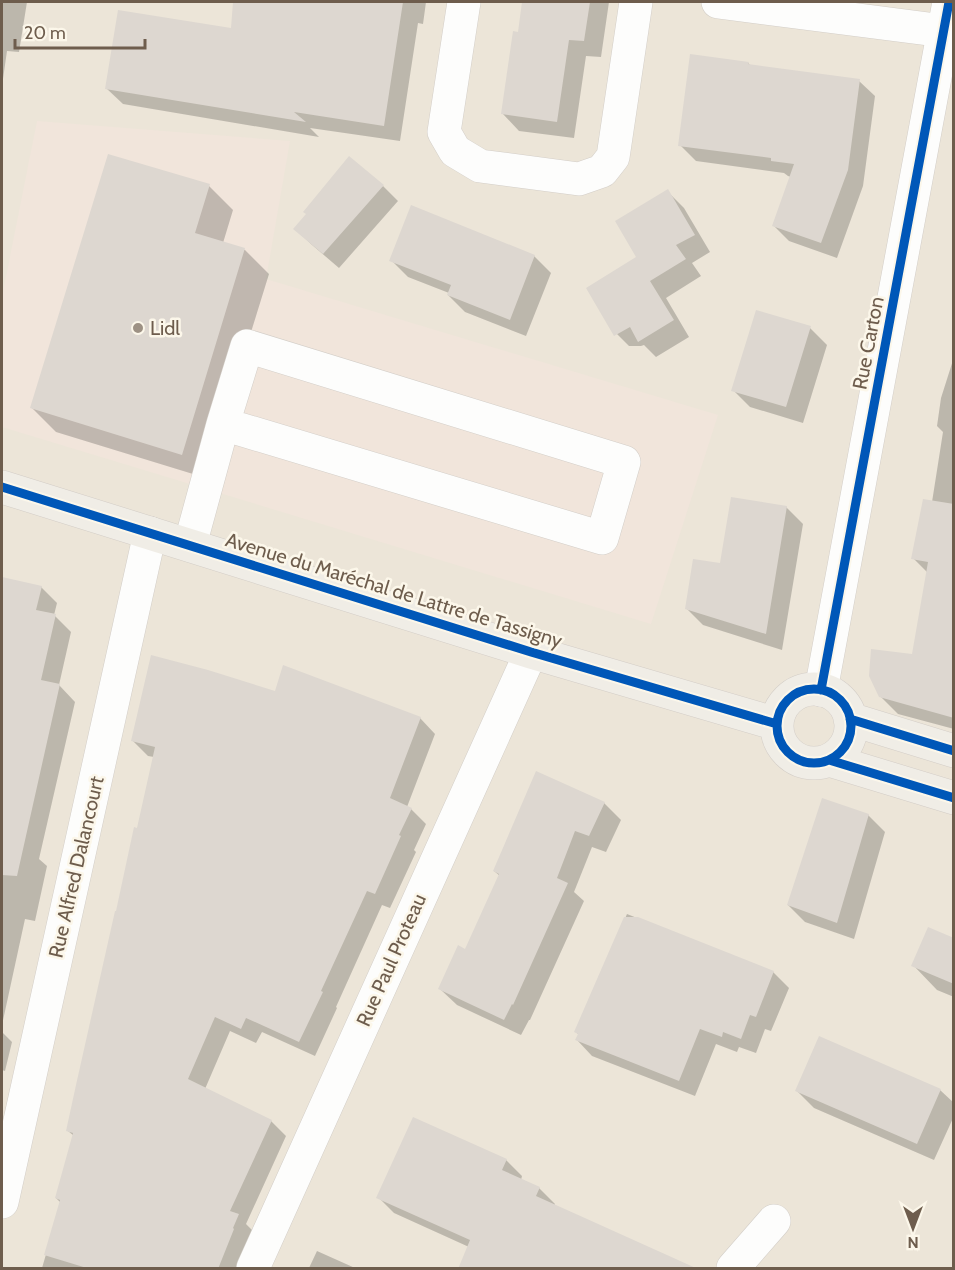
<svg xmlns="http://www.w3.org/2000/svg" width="955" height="1270" font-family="Cabin,sans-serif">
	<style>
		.residential { fill: #ece5d8 }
		.commercial { fill: #f1e5db }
		.shadow { fill: #0003 }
		.building { fill: #ddd7d0 }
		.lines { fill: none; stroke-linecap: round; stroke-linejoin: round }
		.minor-casing { stroke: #d3cec8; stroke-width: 34 }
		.major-casing { stroke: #d3cdc7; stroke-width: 34 }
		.minor { stroke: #fdfdfc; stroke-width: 33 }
		.major { stroke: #f0ede6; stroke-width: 33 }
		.cycleway-casing { stroke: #fcf7ea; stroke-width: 13 }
		.cycleway { stroke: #0057b8; stroke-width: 9 }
		.poi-dot { fill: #9d9184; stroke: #fcf7ea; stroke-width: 2 }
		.labels { text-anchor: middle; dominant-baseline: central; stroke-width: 5; stroke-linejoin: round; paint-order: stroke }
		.poi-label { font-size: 20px; fill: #6e5d4d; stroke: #fcf7ea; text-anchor: start }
		.street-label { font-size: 20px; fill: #6e5d4d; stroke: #fcf7ea }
	</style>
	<rect width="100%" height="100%" fill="#f4f1ea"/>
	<path class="residential" d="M 2,2 L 953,2 L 953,1268 L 2,1268 Z"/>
	<path class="commercial" d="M 37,121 L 290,141 L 266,279 L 718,415 L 651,624 L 2,427 L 2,297 Z"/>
	<path class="shadow" d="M 2,2 L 27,2 L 19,52 L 7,51 L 2,86 Z
		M 260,2 L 426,2 L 423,24 L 418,23 L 400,141 L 310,128 L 319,137 L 123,104 L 106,88 L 254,33 Z
		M 524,2 L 609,2 L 601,57 L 586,56 L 574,138 L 519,131 L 503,114 L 519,34 Z
		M 748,63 L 751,66 L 859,81 L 875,96 L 863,186 L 837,258 L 789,241 L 773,225 L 791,177 L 788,176 L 784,173 L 696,161 L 680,145 Z
		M 209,186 L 233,210 L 223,243 L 245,250 L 269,274 L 206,478 L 56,432 L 32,408 Z
		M 383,186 L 398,201 L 339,268 L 311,244 L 295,229 Z
		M 667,191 L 684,208 L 710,252 L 692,263 L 701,276 L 666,298 L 689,337 L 656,357 L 644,345 L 641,346 L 629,346 L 612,329 L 638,257 Z
		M 534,256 L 551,273 L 526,336 L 465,312 L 448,295 L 449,293 L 408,277 L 391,260 Z
		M 810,328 L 827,345 L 803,423 L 750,407 L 733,390 Z
		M 954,357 L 954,729 L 898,714 L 880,696 L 913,655 L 928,573 L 913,558 L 932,502 L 943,432 L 937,426 L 941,398 Z
		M 786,507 L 803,524 L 782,650 L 703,625 L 686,608 L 721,565 Z
		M 2,579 L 41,587 L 57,603 L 54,615 L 71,632 L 59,685 L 75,702 L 39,859 L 47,866 L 35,921 L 25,919 L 2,1025 Z
		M 276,693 L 420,718 L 435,734 L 407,807 L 411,809 L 426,824 L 414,850 L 416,852 L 390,908 L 382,905 L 336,1007 L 337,1008 L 315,1056 L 262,1032 L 256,1043 L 230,1031 L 205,1089 L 271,1121 L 286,1136 L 246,1224 L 253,1231 L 237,1268 L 42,1268 L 61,1203 L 56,1198 L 74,1136 L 68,1131 L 154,757 L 148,756 L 133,741 Z
		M 604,803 L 621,820 L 606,852 L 592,847 L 574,892 L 584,901 L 530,1020 L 529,1020 L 521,1035 L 457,1005 L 440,989 L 466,951 L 500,876 L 494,871 Z
		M 868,815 L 885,832 L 854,939 L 805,922 L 788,905 Z
		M 627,914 L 773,972 L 789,988 L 771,1031 L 765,1029 L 756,1053 L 739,1047 L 737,1052 L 716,1044 L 695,1096 L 592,1056 L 577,1040 L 579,1035 L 576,1032 Z
		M 954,939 L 954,997 L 937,990 L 913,965 Z
		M 2,1032 L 12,1042 L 5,1071 L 2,1070 Z
		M 940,1090 L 954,1103 L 954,1116 L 934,1160 L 814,1108 L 797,1091 Z
		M 506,1160 L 522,1176 L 521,1180 L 539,1188 L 555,1204 L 554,1206 L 469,1247 L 394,1213 L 378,1197 Z
		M 317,1251 L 355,1268 L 309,1268 Z"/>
	<path class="building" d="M 233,2 L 403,2 L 384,126 L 294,112 L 306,122 L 105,89 L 118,10 L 231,28 Z
		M 522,2 L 590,2 L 584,41 L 569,40 L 557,122 L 501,114 L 513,31 L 518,32 Z
		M 690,54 L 749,62 L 748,64 L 860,79 L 848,170 L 821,243 L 772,226 L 794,164 L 771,161 L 771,158 L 678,146 Z
		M 108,154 L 210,184 L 195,233 L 245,248 L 182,455 L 30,408 Z
		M 349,156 L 384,185 L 323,254 L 293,229 L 306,214 L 303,212 Z
		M 668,189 L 695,235 L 676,245 L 686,259 L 650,281 L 674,320 L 638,342 L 630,327 L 614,336 L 586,288 L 636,257 L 615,221 Z
		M 411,205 L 535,255 L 510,320 L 447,295 L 451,285 L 389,261 Z
		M 756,310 L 811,326 L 786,407 L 731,391 Z
		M 731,497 L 787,506 L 766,634 L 685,609 L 693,559 L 720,563 Z
		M 923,499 L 954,504 L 954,718 L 879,697 L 869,676 L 871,649 L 912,654 L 928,562 L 911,559 Z
		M 2,577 L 42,586 L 36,610 L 56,614 L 41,680 L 60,684 L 17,876 L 2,875 Z
		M 151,655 L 208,670 L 275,691 L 283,665 L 421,717 L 390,798 L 412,808 L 399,835 L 401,836 L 375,894 L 367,891 L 321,991 L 323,992 L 299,1042 L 246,1018 L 241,1029 L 215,1017 L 188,1079 L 272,1120 L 230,1211 L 239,1214 L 233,1228 L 234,1229 L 218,1269 L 90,1269 L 44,1255 L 60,1200 L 55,1198 L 73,1133 L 66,1131 L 76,1085 L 115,911 L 116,911 L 134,827 L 137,828 L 155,747 L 131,741 Z
		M 536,771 L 605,802 L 589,836 L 575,831 L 557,878 L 568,883 L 513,1005 L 512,1004 L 504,1020 L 438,989 L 458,945 L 465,949 L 499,874 L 493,871 Z
		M 822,798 L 869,814 L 837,923 L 787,905 Z
		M 624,917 L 638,917 L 774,971 L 756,1017 L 750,1015 L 741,1039 L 723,1032 L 722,1037 L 700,1029 L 679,1081 L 575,1040 L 578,1034 L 574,1032 Z
		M 928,927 L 954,938 L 954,984 L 911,966 Z
		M 819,1036 L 941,1089 L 917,1144 L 795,1091 Z
		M 413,1117 L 507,1159 L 502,1170 L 540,1187 L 536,1196 L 698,1269 L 458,1269 L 470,1240 L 376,1198 Z"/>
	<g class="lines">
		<defs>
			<path id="minor" d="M 464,2 L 444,132 L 455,151 L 480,166 L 579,179 L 602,171 L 613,157 L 636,2
				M 718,2 L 944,31
				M 190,545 L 223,424 L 602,538 L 624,462 L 247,346 L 223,424
				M 821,690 L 949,2
				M 2,1202 L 150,533
				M 253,1268 L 531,652
				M 733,1268 L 774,1221"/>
			<path id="major" d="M 2,487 L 531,652 L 777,724
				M777 726a37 37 0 1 1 74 0a37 37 0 1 1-74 0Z
				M 850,719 L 954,751
				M 829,760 L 954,798"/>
		</defs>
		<use href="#minor" class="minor-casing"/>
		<use href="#major" class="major-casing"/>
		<use href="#minor" class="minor"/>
		<use href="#major" class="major"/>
		<defs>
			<path id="cycleway" d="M 2,487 L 531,652 L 777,724
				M777 726a37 37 0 1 1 74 0a37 37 0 1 1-74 0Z
				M 821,690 L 949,2
				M 850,719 L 954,751
				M 829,760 L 954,798"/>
		</defs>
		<use href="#cycleway" class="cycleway-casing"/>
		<use href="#cycleway" class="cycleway"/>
	</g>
	<circle class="poi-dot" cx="138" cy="328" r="6"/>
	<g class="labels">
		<g class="poi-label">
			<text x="150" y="328">Lidl</text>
		</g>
		<g class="street-label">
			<text transform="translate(868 343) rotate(-79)">Rue Carton</text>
			<text transform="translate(394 590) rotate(17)">Avenue du Maréchal de Lattre de Tassigny</text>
			<text transform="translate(76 867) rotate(-77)">Rue Alfred Dalancourt</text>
			<text transform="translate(391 960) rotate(-66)">Rue Paul Proteau</text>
		</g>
	</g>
	<rect width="955" height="1270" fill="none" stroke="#6e5d4d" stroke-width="6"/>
	<g transform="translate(913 1228) rotate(180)" stroke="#fcf7ea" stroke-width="4.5" paint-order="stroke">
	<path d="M0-4.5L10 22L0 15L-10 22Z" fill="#6e5d4d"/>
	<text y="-9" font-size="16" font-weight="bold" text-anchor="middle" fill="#6e5d4d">N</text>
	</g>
	<path d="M15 39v9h130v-9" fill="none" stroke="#6e5d4d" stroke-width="3"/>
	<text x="24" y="39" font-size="18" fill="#6e5d4d" stroke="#fcf7ea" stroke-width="4.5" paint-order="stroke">20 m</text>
</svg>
